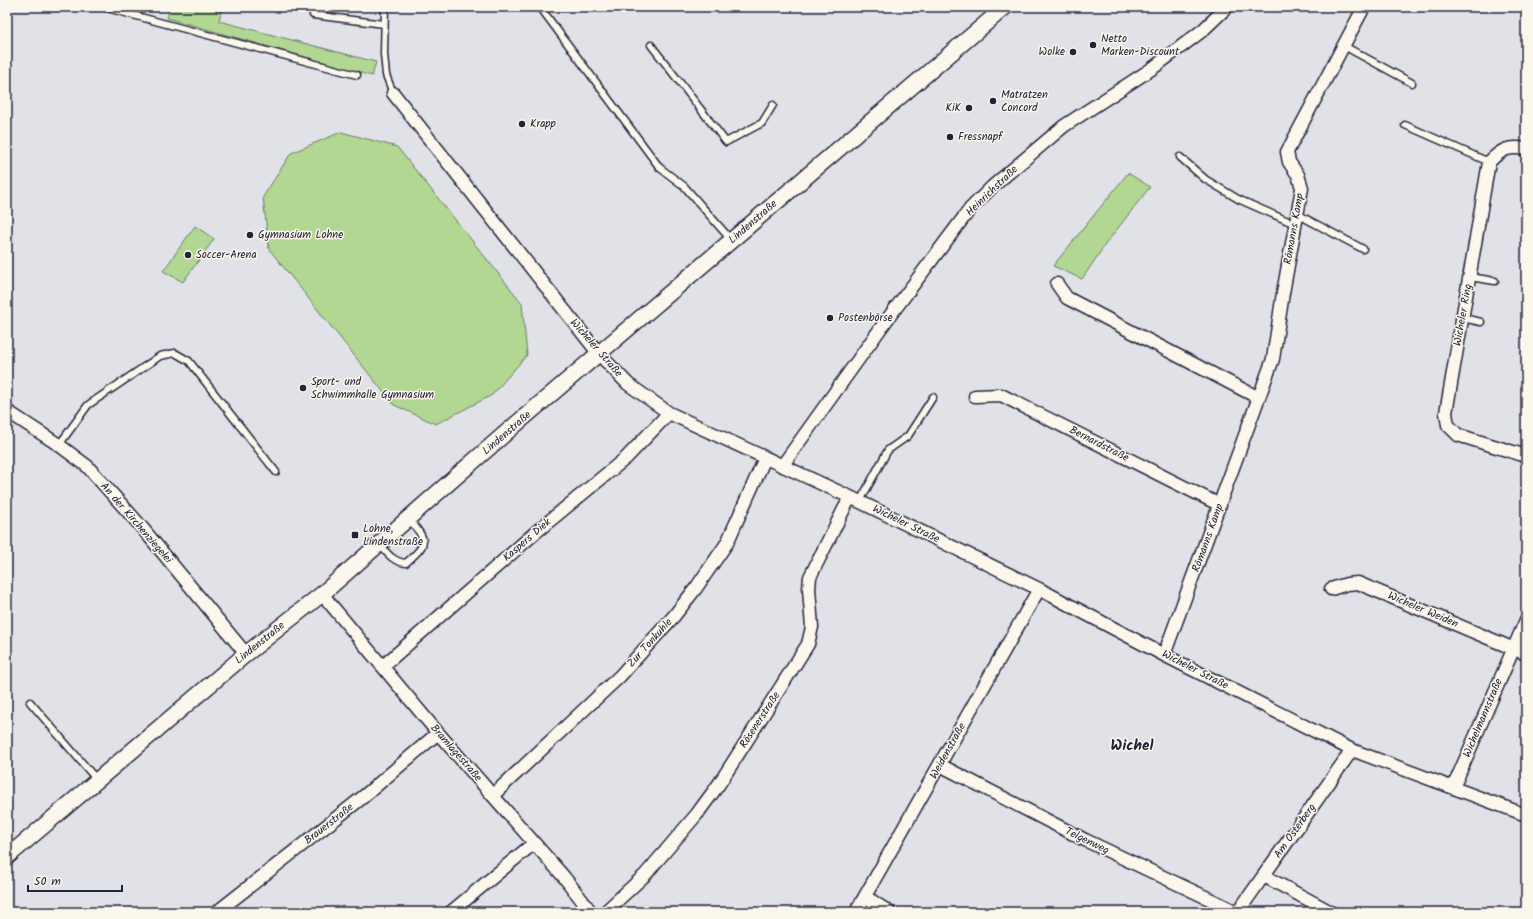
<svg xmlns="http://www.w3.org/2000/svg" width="1533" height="919" font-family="Kalam,sans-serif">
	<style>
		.green { fill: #b1d792; stroke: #6a7c66 }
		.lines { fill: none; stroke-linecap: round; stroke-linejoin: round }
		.service-casing { stroke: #22223b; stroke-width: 9 }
		.minor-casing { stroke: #22223b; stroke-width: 15 }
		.tertiary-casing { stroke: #22223b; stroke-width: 18 }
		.service { stroke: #fbf7ec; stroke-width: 6 }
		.minor { stroke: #fbf7ec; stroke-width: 12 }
		.tertiary { stroke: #fbf7ec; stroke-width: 15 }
		.poi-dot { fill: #22223b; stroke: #fbf7ec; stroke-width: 1.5 }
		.labels { text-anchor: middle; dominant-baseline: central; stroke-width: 3; stroke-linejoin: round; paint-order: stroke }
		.poi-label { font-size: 11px; fill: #22223b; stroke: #fbf7ec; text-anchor: start }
		.street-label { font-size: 11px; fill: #22223b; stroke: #fbf7ec }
		.district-label { font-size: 15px; font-weight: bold; fill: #22223b; stroke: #fbf7ec }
	</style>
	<rect width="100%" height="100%" fill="#e0e2e8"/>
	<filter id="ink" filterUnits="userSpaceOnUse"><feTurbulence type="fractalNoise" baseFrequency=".025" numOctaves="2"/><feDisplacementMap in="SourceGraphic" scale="8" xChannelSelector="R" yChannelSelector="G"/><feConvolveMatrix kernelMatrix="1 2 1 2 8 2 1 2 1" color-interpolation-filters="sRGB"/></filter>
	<g filter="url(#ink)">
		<path class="green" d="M 170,7 L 222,7 L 219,21 L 376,62 L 372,76 L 167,18 Z
			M 341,132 L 397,147 L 522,303 L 527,355 L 492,395 L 436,424 L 394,405 L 269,249 L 263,197 L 291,153 Z
			M 1128,173 L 1150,187 L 1107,242 L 1082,279 L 1053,266 Z
			M 195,226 L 214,239 L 183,282 L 163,271 Z"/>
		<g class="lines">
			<defs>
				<path id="service" d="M 103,7 L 357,75
					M 385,7 L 384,54 L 386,75 L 393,93
					M 540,7 L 660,168 L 684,186 L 732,241
					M 313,15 L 384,24
					M 651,45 L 726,142 L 762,123 L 773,105
					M 1344,46 L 1412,83
					M 1405,125 L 1489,162
					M 1180,157 L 1205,179 L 1238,199 L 1295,224
					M 1297,214 L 1363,249
					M 1470,277 L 1495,281
					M 1463,318 L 1481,322
					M 59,445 L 88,405 L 160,356 L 175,353 L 189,361 L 276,472
					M 860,501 L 888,450 L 908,436 L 933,397
					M 379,544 C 387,553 393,562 406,563 C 428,543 428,542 409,519
					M 30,702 L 97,780"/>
				<path id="minor" d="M 393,93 L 599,354 L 628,384 L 669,413 L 850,497 L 1039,589 L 1164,655 L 1352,750 L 1526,815
					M 1526,149 C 1508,146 1502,149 1489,162 L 1446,413 L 1448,425 L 1458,435 L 1526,456
					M 1057,284 L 1067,298 L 1259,398
					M 975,396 L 1001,395 L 1220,505
					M 7,411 L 59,445 L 87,466 L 139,524 L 246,654
					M 782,466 L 883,325 L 970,209 L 993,186 L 1064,126 L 1153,68 L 1203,30 L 1227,7
					M 1331,589 L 1347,584 L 1358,583 L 1526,654
					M 322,594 L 438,733 L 564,877 L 591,912
					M 1164,655 L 1273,359 L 1283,293 L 1302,188 L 1298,175 L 1289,162 L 1287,152 L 1364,7
					M 383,666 L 536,532 L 626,458 L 669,413
					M 940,765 L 1085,840 L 1237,912
					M 1453,788 L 1526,620
					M 493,795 L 620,676 L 674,616 L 696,588 L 727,543 L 765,458
					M 1264,876 L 1331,912
					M 866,897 L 889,912
					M 217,912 L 363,797 L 438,733
					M 451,912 L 534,843
					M 605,912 L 645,875 L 697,814 L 719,784 L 751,734 L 808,644 L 812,627 L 809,589 L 810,577 L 850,497
					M 856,912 L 1039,589
					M 1238,912 L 1352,750"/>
				<path id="tertiary" d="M 7,857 L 246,654 L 322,594 L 508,431 L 1005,7"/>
			</defs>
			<use href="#service" class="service-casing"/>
			<use href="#minor" class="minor-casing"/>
			<use href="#tertiary" class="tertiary-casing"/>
			<use href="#service" class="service"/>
			<use href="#minor" class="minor"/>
			<use href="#tertiary" class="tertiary"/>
		</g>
	</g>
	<g class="poi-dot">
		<circle cx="1093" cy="45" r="4"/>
		<circle cx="1073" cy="52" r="4"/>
		<circle cx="993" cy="101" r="4"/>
		<circle cx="969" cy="108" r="4"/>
		<circle cx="522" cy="124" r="4"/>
		<circle cx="950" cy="137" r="4"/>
		<circle cx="250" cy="235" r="4"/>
		<circle cx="188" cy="255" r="4"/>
		<circle cx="830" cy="318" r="4"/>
		<circle cx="303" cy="388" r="4"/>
		<rect x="351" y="531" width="8" height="8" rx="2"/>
	</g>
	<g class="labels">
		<g class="poi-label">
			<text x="1101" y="39">Netto<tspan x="1101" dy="13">Marken-Discount</tspan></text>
			<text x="1065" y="52" text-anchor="end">Wolke</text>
			<text x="1001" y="95">Matratzen<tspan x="1001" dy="13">Concord</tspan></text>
			<text x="961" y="108" text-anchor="end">KiK</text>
			<text x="530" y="124">Krapp</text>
			<text x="958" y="137">Fressnapf</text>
			<text x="258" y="235">Gymnasium Lohne</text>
			<text x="196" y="255">Soccer-Arena</text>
			<text x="838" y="318">Postenbörse</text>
			<text x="311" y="382">Sport- und<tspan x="311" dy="13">Schwimmhalle Gymnasium</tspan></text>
			<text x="363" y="529">Lohne,<tspan x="363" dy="13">Lindenstraße</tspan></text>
		</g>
		<g class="street-label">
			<text transform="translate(992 191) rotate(-44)">Heinrichstraße</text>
			<text transform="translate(753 222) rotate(-41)">Lindenstraße</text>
			<text transform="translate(1294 229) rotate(-80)">Römanns Kamp</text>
			<text transform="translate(1463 315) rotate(-80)">Wicheler Ring</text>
			<text transform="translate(596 348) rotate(49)">Wicheler Straße</text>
			<text transform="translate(507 433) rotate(-41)">Lindenstraße</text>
			<text transform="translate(1099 444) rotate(27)">Bernardstraße</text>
			<text transform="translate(136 523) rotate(49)">An der Kirchenziegelei</text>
			<text transform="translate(906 524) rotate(26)">Wicheler Straße</text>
			<text transform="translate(1208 538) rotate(-70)">Römanns Kamp</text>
			<text transform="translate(527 540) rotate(-41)">Kaspers Diek</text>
			<text transform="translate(1423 610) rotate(23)">Wicheler Weiden</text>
			<text transform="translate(260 643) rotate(-39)">Lindenstraße</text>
			<text transform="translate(650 643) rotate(-48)">Zur Tonkuhle</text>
			<text transform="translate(1195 670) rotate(27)">Wicheler Straße</text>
			<text transform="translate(1483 718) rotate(-67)">Wichelmannstraße</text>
			<text transform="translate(760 720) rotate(-57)">Rösenerstraße</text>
			<text transform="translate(948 751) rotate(-61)">Weidenstraße</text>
			<text transform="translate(456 753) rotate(49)">Bramlagestraße</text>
			<text transform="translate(329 824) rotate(-38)">Brauerstraße</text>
			<text transform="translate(1295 831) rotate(-55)">Am Osterberg</text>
			<text transform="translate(1087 841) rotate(26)">Telgenweg</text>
		</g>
		<g class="district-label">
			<text x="1132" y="746">Wichel</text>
		</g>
	</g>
	<rect width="1533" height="919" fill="none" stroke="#fbf7ec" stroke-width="24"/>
	<rect x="12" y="12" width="1509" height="895" fill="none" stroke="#22223b" stroke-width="1.5" filter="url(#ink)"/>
	<path d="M28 885v6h94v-6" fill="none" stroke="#22223b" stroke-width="2"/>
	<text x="34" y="885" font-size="12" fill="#22223b" stroke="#fbf7ec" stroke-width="3" paint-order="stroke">50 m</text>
</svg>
